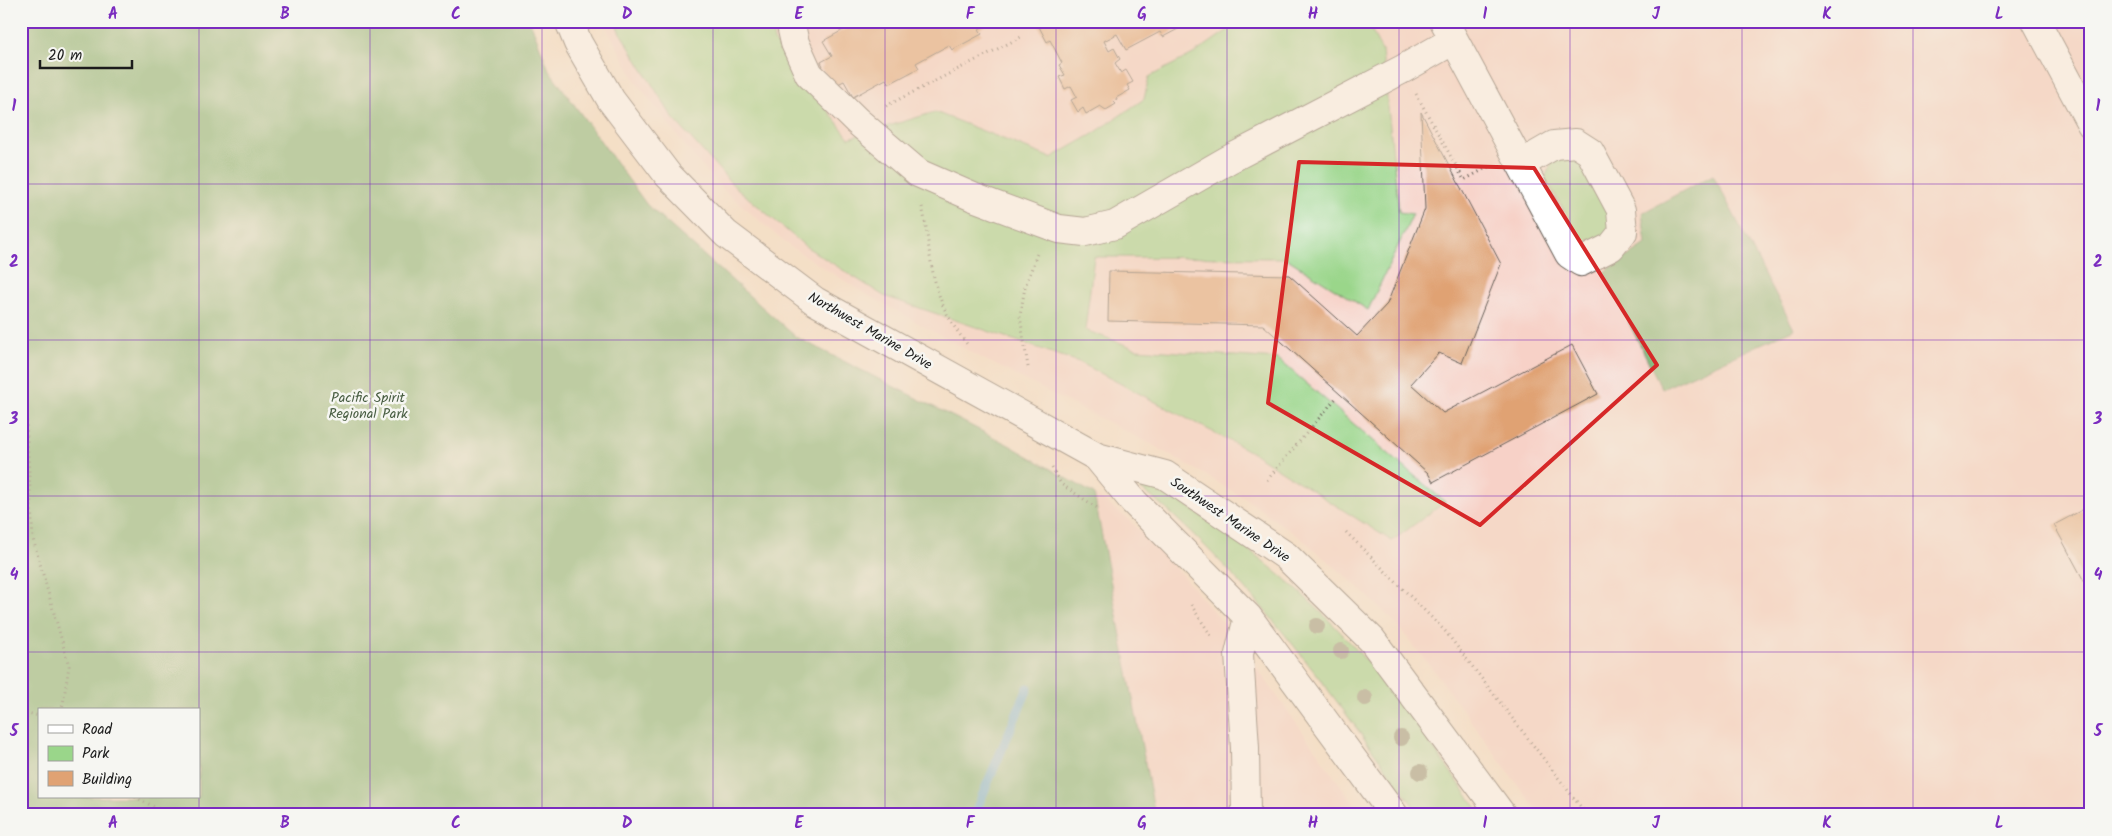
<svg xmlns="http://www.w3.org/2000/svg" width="2112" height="836" font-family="Kalam,sans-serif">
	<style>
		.built { fill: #f7d1c7 }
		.green { fill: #9ad68a; stroke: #5b7953 }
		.forest { fill: #7bb776; stroke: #4c6a49; fill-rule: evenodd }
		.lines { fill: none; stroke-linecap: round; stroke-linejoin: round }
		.stream { stroke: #57a9d2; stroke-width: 9 }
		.building { fill: #e0a273 }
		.minor-casing { stroke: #686058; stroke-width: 30 }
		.path { stroke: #686058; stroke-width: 3; stroke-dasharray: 1 4; stroke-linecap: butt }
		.minor { stroke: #fff; stroke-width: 28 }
		.tree { fill: #95987d }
		.marked { fill: none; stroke: #d62828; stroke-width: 4; stroke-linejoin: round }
		.grid { fill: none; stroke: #7b2cbf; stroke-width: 1; stroke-opacity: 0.55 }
		.labels { text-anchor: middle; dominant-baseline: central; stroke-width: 5; stroke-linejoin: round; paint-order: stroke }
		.street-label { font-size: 14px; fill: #1c1c1c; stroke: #f6f6f2 }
		.park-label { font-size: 14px; fill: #485d42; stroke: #f6f6f2 }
		.neatline { fill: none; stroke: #7b2cbf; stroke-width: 2 }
		.grid-label { font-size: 16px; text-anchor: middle; font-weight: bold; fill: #7b2cbf }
	</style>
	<rect width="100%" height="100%" fill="#f6f6f2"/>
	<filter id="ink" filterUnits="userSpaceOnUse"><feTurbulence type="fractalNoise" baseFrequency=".02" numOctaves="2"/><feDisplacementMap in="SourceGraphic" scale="10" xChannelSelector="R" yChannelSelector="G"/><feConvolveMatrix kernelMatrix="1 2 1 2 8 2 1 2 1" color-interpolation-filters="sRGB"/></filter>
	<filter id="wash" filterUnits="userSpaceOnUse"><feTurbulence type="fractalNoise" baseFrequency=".0096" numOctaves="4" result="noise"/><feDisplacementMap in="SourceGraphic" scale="20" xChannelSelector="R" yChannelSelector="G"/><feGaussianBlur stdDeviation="1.12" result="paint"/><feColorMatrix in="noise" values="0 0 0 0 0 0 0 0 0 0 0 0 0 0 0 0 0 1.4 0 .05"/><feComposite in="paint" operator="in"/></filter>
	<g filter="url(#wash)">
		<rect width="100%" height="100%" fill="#f4dfc6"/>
		<path class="built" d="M 603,21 L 2091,21 L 2091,815 L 1540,815 L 1435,672 L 1393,620 L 1356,585 L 1303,540 L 1252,503 L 1202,473 L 1147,442 L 974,354 L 861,291 L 788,245 L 724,190 L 696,160 L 637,83 Z
			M 1094,494 L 1128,519 L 1167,558 L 1233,634 L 1362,815 L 1155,815 Z"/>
		<path class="green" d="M 615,21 L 770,21 L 774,40 L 849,138 L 935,112 L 1051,158 L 1093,134 L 1144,99 L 1149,77 L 1195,53 L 1241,21 L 1367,21 L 1382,51 L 1399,212 L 1413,214 L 1368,310 L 1286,258 L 1094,257 L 1085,330 L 1137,349 L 1278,359 L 1445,502 L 1392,541 L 1253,453 L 1079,362 L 884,296 L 805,246 L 732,184 L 673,118 L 619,31 Z
			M 1567,153 L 1583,162 L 1612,218 L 1611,230 C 1600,240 1595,243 1580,238 L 1545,178 C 1550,166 1553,157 1567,153 Z
			M 1138,481 C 1167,490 1194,511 1219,528 C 1276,568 1329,615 1373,669 C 1411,715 1446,766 1482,815 L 1420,815 C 1353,724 1289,630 1209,550 C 1186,527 1164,505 1138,487 L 1136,484 Z"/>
		<path class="forest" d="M 21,21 L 530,21 L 549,70 L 647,205 L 796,337 L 1009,445 L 1094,494 L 1155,815 L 21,815 ZM 39,710 L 199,710 L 199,797 L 39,797 Z
			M 1713,175 L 1794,329 L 1662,389 L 1604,272 L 1646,244 L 1642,213 Z"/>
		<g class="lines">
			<path class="stream" d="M 974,815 L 1028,688"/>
		</g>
		<g id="blocks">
			<path class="building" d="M 855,21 L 993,21 L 979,29 L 982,34 L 952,50 L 949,45 L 916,63 L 919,68 L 889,84 L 886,79 L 853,97 L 844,81 L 834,86 L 821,68 L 823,66 L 821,62 L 832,56 L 823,41 L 856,23 Z
				M 1036,21 L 1193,21 L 1163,37 L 1160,32 L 1126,50 L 1117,34 L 1104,41 L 1109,51 L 1114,48 L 1120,59 L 1115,63 L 1121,73 L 1126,70 L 1133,82 L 1127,85 L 1130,90 L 1116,98 L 1117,100 L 1114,102 L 1116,104 L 1106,110 L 1100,106 L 1086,114 L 1083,108 L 1078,112 L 1071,100 L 1077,97 L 1071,86 L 1065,89 L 1059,77 L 1065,75 L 1059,65 L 1062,63 L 1050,40 L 1047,42 Z
				M 1421,112 L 1501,264 L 1462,363 L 1439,353 L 1411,384 L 1443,413 L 1572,345 L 1598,394 L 1433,482 L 1428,473 L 1263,325 L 1108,321 L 1109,271 L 1289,275 L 1357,336 L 1387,304 L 1425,209 Z
				M 2084,509 L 2091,522 L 2091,594 L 2054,525 Z"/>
		</g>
	</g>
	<g filter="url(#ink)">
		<use href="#blocks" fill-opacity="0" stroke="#686058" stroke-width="1"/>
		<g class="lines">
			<defs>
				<path id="minor" d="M 569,21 L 578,43 L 611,100 L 668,175 L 726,234 L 815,301 L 1097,457 L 1165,475 L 1286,556 L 1372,640 L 1502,815
					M 790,21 L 795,43 L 809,74 L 857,121 L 918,173 L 973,197 L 1059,229 L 1085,232 L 1115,225 L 1228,160 L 1403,69 L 1454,40
					M 1444,21 L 1569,254 L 1581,262 L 1611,247 L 1623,232 L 1621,210 L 1590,152 L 1576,143 L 1554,145 L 1521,164
					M 2036,21 L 2091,124
					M 1097,457 L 1134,502 L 1248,617 L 1394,815
					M 1246,815 L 1245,748 L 1239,654 L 1248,617"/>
			</defs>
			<use href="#minor" class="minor-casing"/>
			<path class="path" d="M 1416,94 L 1464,180 L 1488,167
				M 886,106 L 1021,37
				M 922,207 C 927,226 928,248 932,268 C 938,299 947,319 967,344
				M 1028,367 L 1020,316 L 1025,287 L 1038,251
				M 21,412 L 26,421 L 33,539 L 69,666 L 62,710
				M 1052,468 L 1061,484 L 1099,509
				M 1267,480 L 1337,397
				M 1346,532 L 1445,631 L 1587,815
				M 1191,605 L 1212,637
				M 21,711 L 39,716
				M 135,797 L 170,815"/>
			<use href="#minor" class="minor"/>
		</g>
		<g class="tree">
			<circle cx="1317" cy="626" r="8"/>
			<circle cx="1341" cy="651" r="8"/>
			<circle cx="1365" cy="698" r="8"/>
			<circle cx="1401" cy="738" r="8"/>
			<circle cx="1420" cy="772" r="8"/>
		</g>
	</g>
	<path d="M0 0H2112V836H0ZM 1299,162 L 1534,168 L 1657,365 L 1480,525 L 1268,403 Z" fill="#f4dfc6" fill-opacity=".55" fill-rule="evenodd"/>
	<path class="marked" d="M 1299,162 L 1534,168 L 1657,365 L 1480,525 L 1268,403 Z"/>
	<path class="grid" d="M 199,21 L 199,815M 370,21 L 370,815M 542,21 L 542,815M 713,21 L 713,815M 885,21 L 885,815M 1056,21 L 1056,815M 1227,21 L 1227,815M 1399,21 L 1399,815M 1570,21 L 1570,815M 1742,21 L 1742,815M 1913,21 L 1913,815M 21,184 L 2091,184M 21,340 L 2091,340M 21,496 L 2091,496M 21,652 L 2091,652"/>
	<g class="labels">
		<g class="street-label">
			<text transform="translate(870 331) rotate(30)">Northwest Marine Drive</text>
			<text transform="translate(1230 520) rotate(34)">Southwest Marine Drive</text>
		</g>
		<g class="park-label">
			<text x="368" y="398">Pacific Spirit<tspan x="368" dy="16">Regional Park</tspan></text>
		</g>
	</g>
	<rect width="2112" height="836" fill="none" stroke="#f6f6f2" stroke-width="55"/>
	<rect x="38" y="708" width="162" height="90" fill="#f6f6f2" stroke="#9f9f9c"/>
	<rect x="48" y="725" width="25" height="8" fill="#ffffff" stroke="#9f9f9c"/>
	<text x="82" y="734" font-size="15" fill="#1c1c1c">Road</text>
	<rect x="48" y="746" width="25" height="15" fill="#9ad68a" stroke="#9f9f9c"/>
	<text x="82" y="758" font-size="15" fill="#1c1c1c">Park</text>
	<rect x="48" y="771" width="25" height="15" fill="#e0a273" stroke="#9f9f9c"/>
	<text x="82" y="784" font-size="15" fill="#1c1c1c">Building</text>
	<path d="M40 60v8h92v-8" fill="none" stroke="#1c1c1c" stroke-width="2.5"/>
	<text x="48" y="60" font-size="15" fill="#1c1c1c" stroke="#f6f6f2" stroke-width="4" paint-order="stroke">20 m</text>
	<rect x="28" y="28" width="2056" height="780" class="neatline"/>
	<g class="grid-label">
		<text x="113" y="19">A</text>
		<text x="285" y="19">B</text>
		<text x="456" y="19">C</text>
		<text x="627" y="19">D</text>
		<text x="799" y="19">E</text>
		<text x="970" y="19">F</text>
		<text x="1142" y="19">G</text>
		<text x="1313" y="19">H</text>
		<text x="1485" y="19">I</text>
		<text x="1656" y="19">J</text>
		<text x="1827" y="19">K</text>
		<text x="1999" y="19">L</text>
		<text x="14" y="111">1</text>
		<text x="2098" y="111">1</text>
		<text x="14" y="267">2</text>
		<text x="2098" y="267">2</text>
		<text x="14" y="424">3</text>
		<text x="2098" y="424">3</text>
		<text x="14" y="580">4</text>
		<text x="2098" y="580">4</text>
		<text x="14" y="736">5</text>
		<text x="2098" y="736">5</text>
		<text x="113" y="828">A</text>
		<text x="285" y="828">B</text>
		<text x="456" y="828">C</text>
		<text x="627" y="828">D</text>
		<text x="799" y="828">E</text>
		<text x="970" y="828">F</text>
		<text x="1142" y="828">G</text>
		<text x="1313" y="828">H</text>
		<text x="1485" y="828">I</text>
		<text x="1656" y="828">J</text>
		<text x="1827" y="828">K</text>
		<text x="1999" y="828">L</text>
	</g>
</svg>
